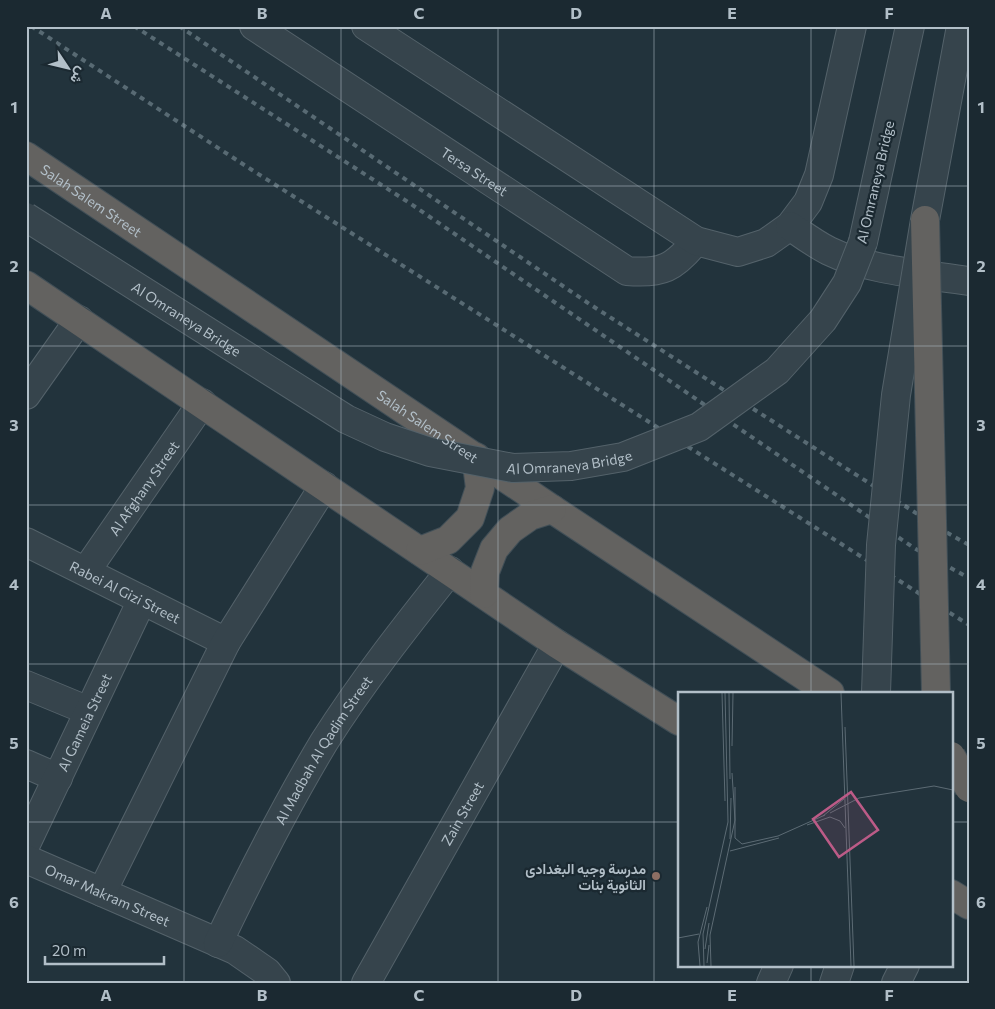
<svg xmlns="http://www.w3.org/2000/svg" width="995" height="1009" font-family="Commissioner,Vazirmatn,sans-serif">
	<style>
		.lines { fill: none; stroke-linecap: round; stroke-linejoin: round }
		.minor-casing { stroke: #54626a; stroke-width: 30 }
		.tertiary-casing { stroke: #54626a; stroke-width: 30 }
		.trunk-casing { stroke: #414f57; stroke-width: 30 }
		.minor { stroke: #36444c; stroke-width: 28 }
		.tertiary { stroke: #36444c; stroke-width: 28 }
		.trunk { stroke: #636260; stroke-width: 28 }
		.rail { stroke: #586a73; stroke-width: 4; stroke-dasharray: 5 5; stroke-linecap: butt }
		.tertiary-bridge-casing { stroke: #54626a; stroke-width: 30; stroke-linecap: butt }
		.trunk-bridge-casing { stroke: #414f57; stroke-width: 30; stroke-linecap: butt }
		.tertiary-bridge { stroke: #36444c; stroke-width: 28 }
		.trunk-bridge { stroke: #636260; stroke-width: 28 }
		.grid { fill: none; stroke: #b2bfc8; stroke-width: 1; stroke-opacity: 0.55 }
		.education-dot { fill: #8d6e63; stroke: #1b2931; stroke-width: 2 }
		.labels { text-anchor: middle; dominant-baseline: central; stroke-width: 4.5; stroke-linejoin: round; paint-order: stroke }
		.street-label { font-size: 14px; fill: #b2bfc8; stroke: #1b2931 }
		.poi-label { font-size: 14px; font-weight: bold; fill: #b2bfc8; stroke: #1b2931; text-anchor: end }
		.inset-road { fill: none; stroke: #5c6b74; stroke-width: 1 }
		.view { fill: #bc5b87; fill-opacity: 0.15; stroke: #bc5b87; stroke-width: 2.5 }
		.inset-edge { fill: none; stroke: #b2bfc8; stroke-width: 2.5 }
		.neatline { fill: none; stroke: #b2bfc8; stroke-width: 2 }
		.grid-label { font-size: 16px; text-anchor: middle; font-weight: bold; fill: #b2bfc8 }
	</style>
	<rect width="100%" height="100%" fill="#22333c"/>
	<g class="lines">
		<defs>
			<g id="minor">
				<path id="s1" d="M 254,26 L 627,271 C 662,274 674,268 696,241"/>
				<path d="M 366,26 L 696,241 L 738,252 L 766,243 L 790,226 L 808,202 L 819,175 L 852,26"/>
				<path d="M 790,226 C 803,235 815,244 829,251 C 870,271 924,274 969,281"/>
				<path d="M 26,395 L 79,320"/>
				<path id="s2" d="M 26,542 L 226,642"/>
				<path id="s3" d="M 86,571 L 202,403"/>
				<path d="M 26,685 L 89,711"/>
				<path d="M 26,764 L 58,778"/>
				<path id="s4" d="M 26,844 L 142,600"/>
				<path id="s5" d="M 26,859 L 235,950 L 267,972 L 276,983"/>
				<path d="M 102,892 L 226,642 L 324,486"/>
				<path id="s6" d="M 218,943 C 251,874 285,807 324,742 C 362,682 406,626 450,571"/>
				<path id="s7" d="M 366,983 L 557,644"/>
				<path d="M 771,983 L 779,965"/>
				<path d="M 896,983 L 905,965"/>
			</g>
			<path id="tertiary" d="M 863,242 L 910,26
				M 834,983 L 840,965"/>
			<g id="trunk">
				<path id="s8" d="M 26,156 L 552,509 L 830,693"/>
				<path d="M 26,285 L 557,644 L 679,721"/>
				<path d="M 420,551 L 448,540 L 470,518 L 480,488 L 476,457"/>
				<path d="M 484,594 L 485,572 L 494,549 L 510,530 L 530,516 L 552,509"/>
				<path d="M 951,894 L 969,905"/>
			</g>
		</defs>
		<use href="#minor" class="minor-casing"/>
		<use href="#tertiary" class="tertiary-casing"/>
		<use href="#trunk" class="trunk-casing"/>
		<use href="#minor" class="minor"/>
		<use href="#tertiary" class="tertiary"/>
		<use href="#trunk" class="trunk"/>
		<path class="rail" d="M 31,26 L 252,170 L 969,625
			M 134,26 L 408,202 L 914,548 L 969,578
			M 179,26 L 591,305 L 944,531 L 969,545"/>
		<defs>
			<g id="tertiary-bridge">
				<path id="s9" d="M 26,217 L 346,419 L 385,437 L 430,452 L 513,468 L 571,466 L 623,457 L 699,427 L 777,371 L 823,320 L 847,283 L 863,242"/>
				<path d="M 876,693 L 881,545 L 896,395 L 925,220 L 961,26"/>
			</g>
			<path id="trunk-bridge" d="M 925,220 L 936,693
				M 951,756 L 969,788"/>
		</defs>
		<use href="#tertiary-bridge" class="tertiary-bridge-casing"/>
		<use href="#trunk-bridge" class="trunk-bridge-casing"/>
		<use href="#tertiary-bridge" class="tertiary-bridge"/>
		<use href="#trunk-bridge" class="trunk-bridge"/>
	</g>
	<path class="grid" d="M 184,26 L 184,983M 341,26 L 341,983M 498,26 L 498,983M 654,26 L 654,983M 811,26 L 811,693M 26,186 L 969,186M 26,346 L 969,346M 26,505 L 969,505M 26,664 L 969,664M 26,822 L 679,822M 951,822 L 969,822M 811,965 L 811,983"/>
	<circle class="education-dot" cx="656" cy="876" r="5"/>
	<g class="labels">
		<g class="street-label">
			<text stroke="none"><textPath href="#s1" startOffset="264">Tersa Street</textPath></text>
			<text transform="translate(875 182) rotate(-77)">Al Omraneya Bridge</text>
			<text stroke="none"><textPath href="#s8" startOffset="79">Salah Salem Street</textPath></text>
			<text stroke="none"><textPath href="#s9" startOffset="190">Al Omraneya Bridge</textPath></text>
			<text stroke="none"><textPath href="#s8" startOffset="484">Salah Salem Street</textPath></text>
			<text stroke="none"><textPath href="#s9" startOffset="610">Al Omraneya Bridge</textPath></text>
			<text stroke="none"><textPath href="#s3" startOffset="101">Al Afghany Street</textPath></text>
			<text stroke="none"><textPath href="#s2" startOffset="111">Rabei Al Gizi Street</textPath></text>
			<text stroke="none"><textPath href="#s4" startOffset="135">Al Gameia Street</textPath></text>
			<text stroke="none"><textPath href="#s6" startOffset="220">Al Madbah Al Qadim Street</textPath></text>
			<text stroke="none"><textPath href="#s7" startOffset="195">Zain Street</textPath></text>
			<text stroke="none"><textPath href="#s5" startOffset="89">Omar Makram Street</textPath></text>
		</g>
		<g class="poi-label">
			<text x="646" y="868">مدرسة وجيه البغدادى<tspan x="646" dy="16">الثانوية بنات</tspan></text>
		</g>
	</g>
	<g transform="translate(678 692)">
		<rect width="275" height="275" fill="#22333c"/>
		<path class="inset-road" d="M 44,1 L 47,109M 51,1 L 52,87M 163,1 L 173,274M 167,35 L 176,274M 54,54 L 55,1M 57,95 L 57,146 L 64,152 L 100,144 L 147,123M 152,121 L 181,106 L 256,94 L 275,98M 145,124 L 166,107M 129,133 L 152,125 L 162,129 L 167,136M 52,147 L 53,106M 52,159 L 101,146M 0,246 L 21,242M 27,257 L 31,231M 29,271 L 31,253M 22,274 L 20,250 L 29,215M 26,274 L 25,242 L 50,130 L 47,1M 33,274 L 32,243 L 57,128 L 54,81"/>
		<path class="view" d="M 173,100 L 200,138 L 161,165 L 135,127 Z"/>
		<rect width="275" height="275" class="inset-edge"/>
	</g>
	<rect width="995" height="1009" fill="none" stroke="#1b2931" stroke-width="55"/>
	<g transform="translate(68 68) rotate(125)" stroke="#1b2931" stroke-width="4" paint-order="stroke">
	<path d="M0-4L9 19L0 12L-9 19Z" fill="#b2bfc8"/>
	<text y="-8" font-size="14" font-weight="bold" text-anchor="middle" fill="#b2bfc8">ش</text>
	</g>
	<path d="M45 956v8h119v-8" fill="none" stroke="#b2bfc8" stroke-width="2.5"/>
	<text x="52" y="956" font-size="15" fill="#b2bfc8" stroke="#1b2931" stroke-width="4" paint-order="stroke">20 m</text>
	<rect x="28" y="28" width="940" height="954" class="neatline"/>
	<g class="grid-label">
		<text x="106" y="19">A</text>
		<text x="262" y="19">B</text>
		<text x="419" y="19">C</text>
		<text x="576" y="19">D</text>
		<text x="732" y="19">E</text>
		<text x="889" y="19">F</text>
		<text x="14" y="113">1</text>
		<text x="981" y="113">1</text>
		<text x="14" y="272">2</text>
		<text x="981" y="272">2</text>
		<text x="14" y="431">3</text>
		<text x="981" y="431">3</text>
		<text x="14" y="590">4</text>
		<text x="981" y="590">4</text>
		<text x="14" y="749">5</text>
		<text x="981" y="749">5</text>
		<text x="14" y="908">6</text>
		<text x="981" y="908">6</text>
		<text x="106" y="1001">A</text>
		<text x="262" y="1001">B</text>
		<text x="419" y="1001">C</text>
		<text x="576" y="1001">D</text>
		<text x="732" y="1001">E</text>
		<text x="889" y="1001">F</text>
	</g>
</svg>
